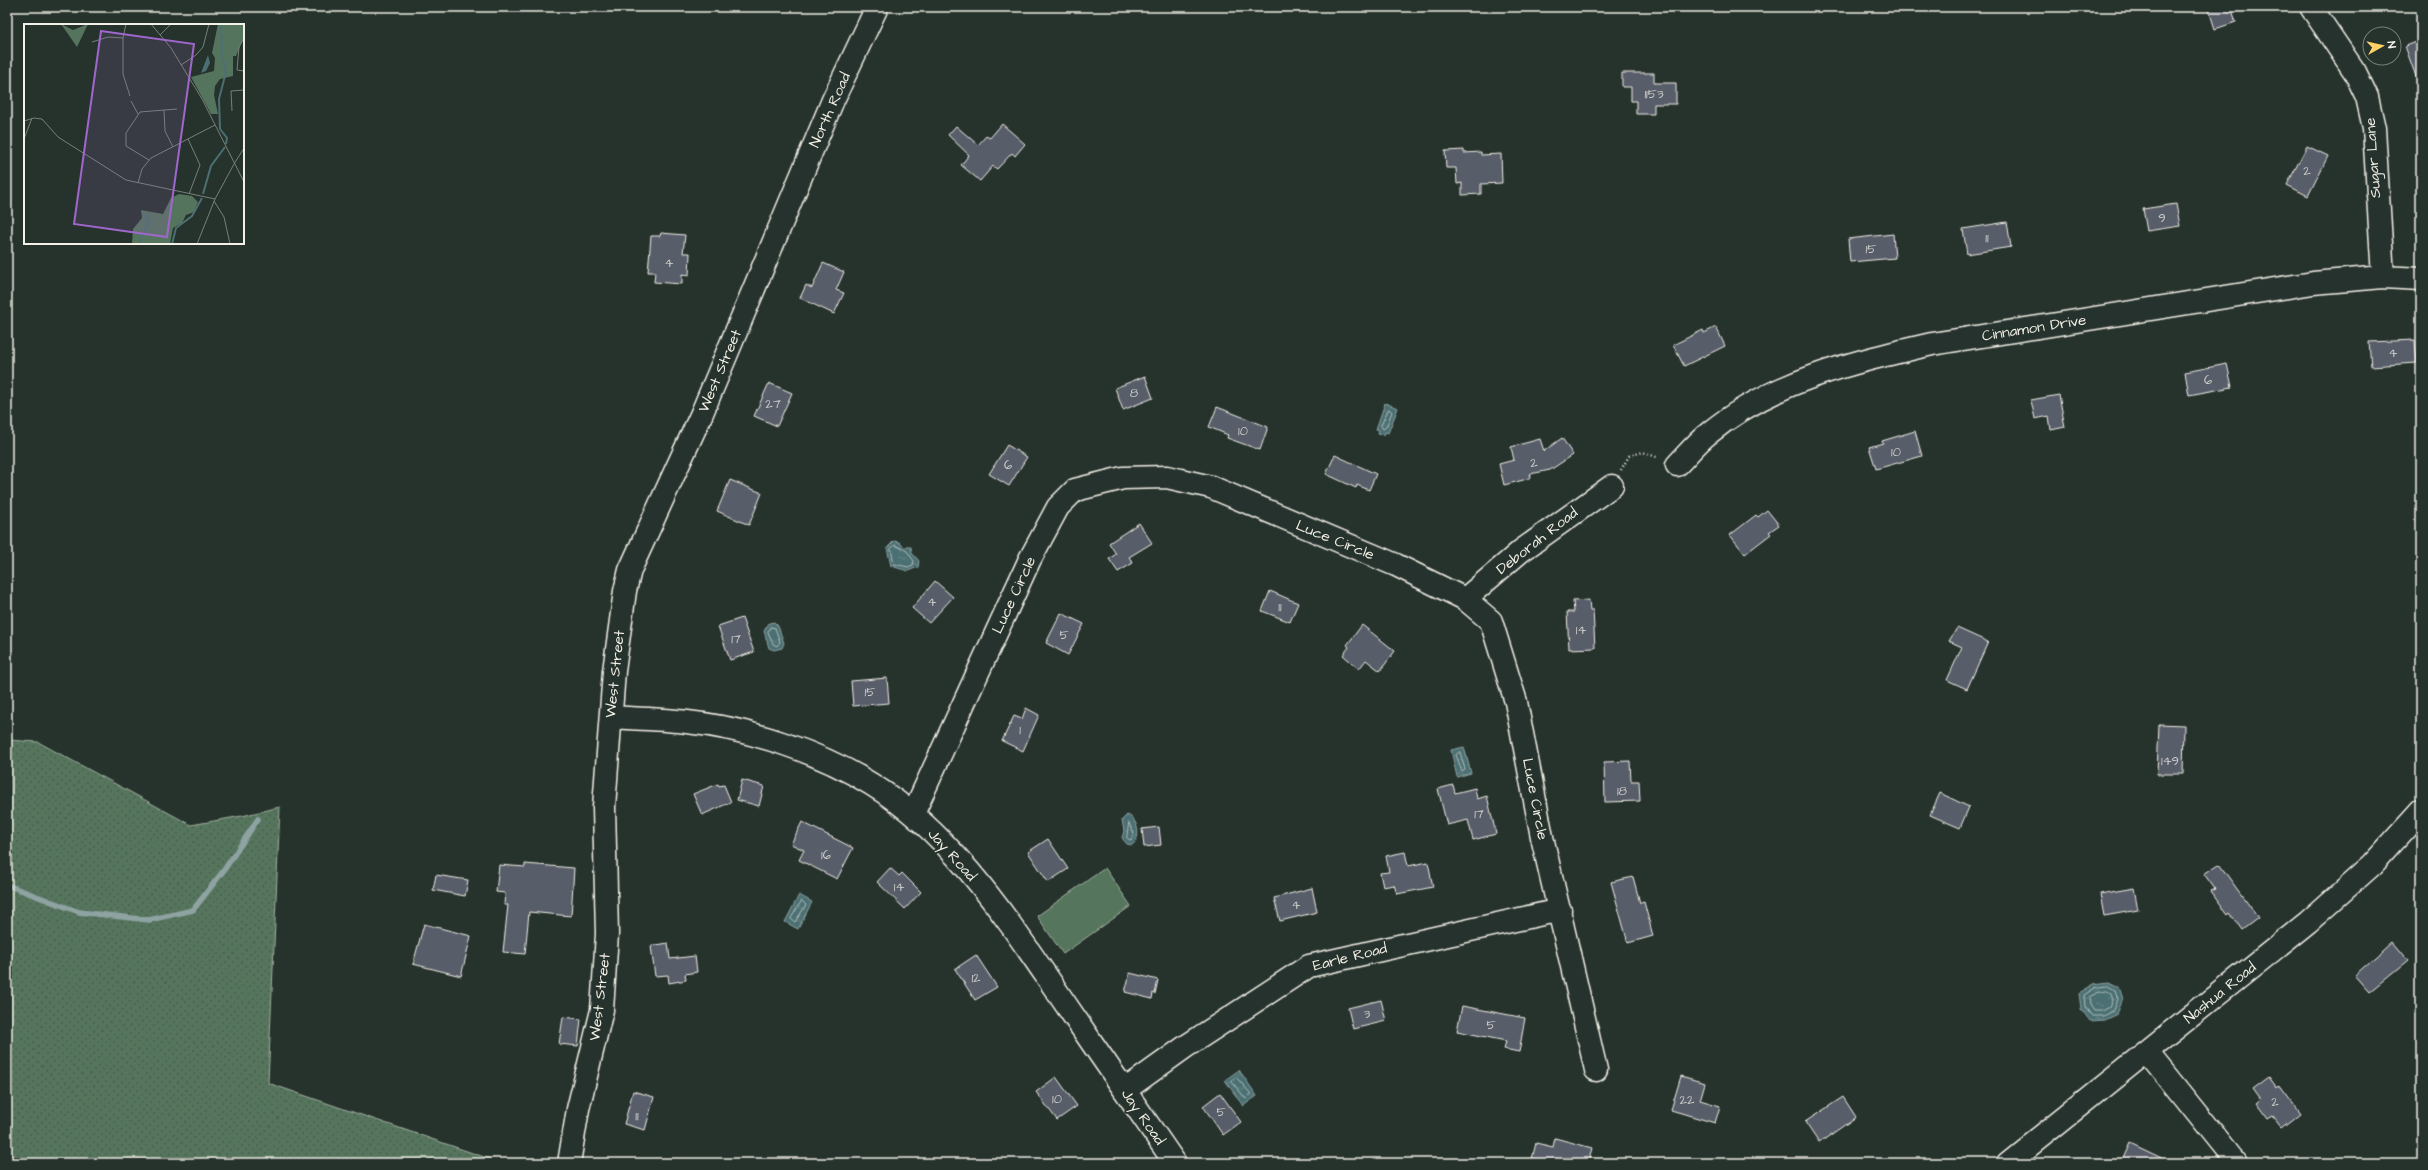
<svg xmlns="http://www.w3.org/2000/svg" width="2428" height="1170" font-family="'Architects Daughter',sans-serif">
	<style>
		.grass { fill: url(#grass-dots); stroke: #a4b2a2 }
		.green { fill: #55745d; stroke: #a4b2a2 }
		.water { fill: url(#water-ripples); stroke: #8fa3a2 }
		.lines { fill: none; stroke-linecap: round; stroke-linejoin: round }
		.shore { stroke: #b1bdb9; stroke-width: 1 }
		.stream { stroke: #8fa3a2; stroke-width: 5.5 }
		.building { fill: #595d6a; stroke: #f4f1e8 }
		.minor-casing { stroke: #f4f1e8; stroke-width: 25 }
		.major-casing { stroke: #f4f1e8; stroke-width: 25 }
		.path { stroke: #f4f1e8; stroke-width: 2.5; stroke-dasharray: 1 3; stroke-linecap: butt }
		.minor { stroke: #26332d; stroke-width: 22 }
		.major { stroke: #26332d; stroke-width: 22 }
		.labels { text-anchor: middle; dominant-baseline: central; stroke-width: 3.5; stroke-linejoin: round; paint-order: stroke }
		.number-label { font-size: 13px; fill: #cdccc8 }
		.street-label { font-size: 15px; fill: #f4f1e8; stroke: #26332d }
		.inset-river { fill: none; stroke: #4c6f73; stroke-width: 2 }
		.inset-road { fill: none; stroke: #787f78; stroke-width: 1 }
		.view { fill: #9f67cb; fill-opacity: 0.15; stroke: #9f67cb; stroke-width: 2 }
		.inset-edge { fill: none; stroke: #f4f1e8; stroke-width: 2 }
	</style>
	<defs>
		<pattern id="grass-dots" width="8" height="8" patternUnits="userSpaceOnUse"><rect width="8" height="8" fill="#55745d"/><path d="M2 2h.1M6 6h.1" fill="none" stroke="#4e5c50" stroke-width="1.8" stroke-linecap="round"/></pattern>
		<pattern id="water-ripples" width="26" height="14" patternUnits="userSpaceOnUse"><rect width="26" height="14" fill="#4c6f73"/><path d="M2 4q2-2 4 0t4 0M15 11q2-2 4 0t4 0" fill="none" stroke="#668487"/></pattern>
	</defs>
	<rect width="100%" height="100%" fill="#26332d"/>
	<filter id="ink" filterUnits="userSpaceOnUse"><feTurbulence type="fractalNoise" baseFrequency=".025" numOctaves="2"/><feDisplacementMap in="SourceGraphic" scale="8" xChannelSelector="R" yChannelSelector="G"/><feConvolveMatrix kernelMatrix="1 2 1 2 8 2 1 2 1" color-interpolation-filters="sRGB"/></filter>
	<g filter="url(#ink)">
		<path class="grass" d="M 7,740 L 38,742 L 191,825 L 242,816 L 280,807 L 268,1083 L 490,1159 L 493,1163 L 7,1163 Z"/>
		<path class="green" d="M 1105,868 L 1131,906 L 1063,954 L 1037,916 Z"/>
		<path class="water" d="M 1385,403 L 1398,408 L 1388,433 L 1385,432 L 1384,435 L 1378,433 L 1379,430 L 1376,429 Z
			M 894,541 L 899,542 L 904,547 L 911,547 L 912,553 L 919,561 L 918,567 L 908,571 L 891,566 L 887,548 Z
			M 774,622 L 778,626 L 784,643 L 782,648 L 774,650 L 769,648 L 764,631 L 769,623 Z
			M 1464,747 L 1471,773 L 1457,777 L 1451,750 Z
			M 1127,815 C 1138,818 1142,839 1132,845 L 1127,844 L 1122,838 L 1124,831 L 1122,820 Z
			M 799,895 L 812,902 L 798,929 L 785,922 Z
			M 2109,982 L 2119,987 L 2123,999 L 2117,1014 L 2104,1020 L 2090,1021 L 2081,1009 L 2079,993 L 2094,984 Z
			M 1239,1070 L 1257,1096 L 1243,1106 L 1225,1080 Z"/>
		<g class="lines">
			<path class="shore" d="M 1389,409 L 1392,412 L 1386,427 L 1383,429 L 1381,426 Z
				M 895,545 L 907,551 L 914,561 L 913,565 L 908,567 L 894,564 L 891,549 Z
				M 771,627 L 775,628 L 780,642 L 777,646 L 773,644 L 768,632 Z
				M 1460,752 L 1465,769 L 1462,771 L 1456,755 Z
				M 1129,823 L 1134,833 L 1131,841 L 1127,838 Z
				M 802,901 L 806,905 L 795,922 L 791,919 Z
				M 2108,986 L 2115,990 L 2118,999 L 2114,1010 L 2103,1016 L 2092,1016 L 2085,1007 L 2084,995 L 2095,988 Z
				M 2107,991 L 2111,993 L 2113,999 L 2110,1007 L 2102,1011 L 2094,1011 L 2090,1005 L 2089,997 L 2097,993 Z
				M 1236,1077 L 1251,1094 L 1246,1099 L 1232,1082 Z"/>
			<path class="stream" d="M 7,885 L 79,912 L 149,920 L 193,910 L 224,870 L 258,819"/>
		</g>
		<path class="building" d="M 2208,7 L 2231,7 L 2236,22 L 2215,29 Z
			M 2421,40 L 2421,85 L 2419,85 L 2405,46 Z
			M 1622,73 L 1654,73 L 1654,83 L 1676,83 L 1676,104 L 1654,104 L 1654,114 L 1636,114 L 1636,101 L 1631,101 L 1631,87 L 1622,87 Z
			M 1002,124 L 1025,144 L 1015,156 L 1012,153 L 997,169 L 993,166 L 980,181 L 961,165 L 969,155 L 948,135 L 956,126 L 978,145 L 986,136 L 990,138 Z
			M 2307,146 L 2328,156 L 2308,196 L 2287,185 Z
			M 1464,150 L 1464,153 L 1481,152 L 1481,155 L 1501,154 L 1502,183 L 1481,184 L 1481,194 L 1462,195 L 1462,183 L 1457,184 L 1456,168 L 1446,168 L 1445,151 Z
			M 2176,204 L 2180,226 L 2147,231 L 2143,209 Z
			M 2007,222 L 2011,247 L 1967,254 L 1963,229 Z
			M 661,233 L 685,235 L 683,253 L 690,253 L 689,275 L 682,274 L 682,284 L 654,282 L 655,272 L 648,272 L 651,236 L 660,236 Z
			M 1893,234 L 1895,258 L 1850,262 L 1848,239 Z
			M 823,263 L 844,272 L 836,290 L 844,293 L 834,314 L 800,298 L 806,285 L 812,288 Z
			M 1716,327 L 1725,346 L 1684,366 L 1673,345 L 1703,330 L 1704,333 Z
			M 2415,340 L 2417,363 L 2371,366 L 2369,342 Z
			M 2227,364 L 2232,387 L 2189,395 L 2185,372 Z
			M 1145,376 L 1153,398 L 1123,410 L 1115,388 Z
			M 769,383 L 792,393 L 777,426 L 754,416 Z
			M 2059,395 L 2065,427 L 2051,430 L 2049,416 L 2035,419 L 2031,400 Z
			M 1217,407 L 1268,427 L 1260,450 L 1227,438 L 1228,435 L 1209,427 Z
			M 1915,431 L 1922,456 L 1876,469 L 1869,447 L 1883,443 L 1882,441 Z
			M 1562,438 L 1573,455 L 1550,470 L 1530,474 L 1531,478 L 1504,485 L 1499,464 L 1514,460 L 1511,447 L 1540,439 L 1544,451 Z
			M 1007,445 L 1027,457 L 1009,486 L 989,474 Z
			M 1335,455 L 1376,474 L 1369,490 L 1357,485 L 1356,488 L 1326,474 Z
			M 730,480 L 762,493 L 749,525 L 717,511 Z
			M 1767,510 L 1779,525 L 1769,532 L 1771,534 L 1745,554 L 1730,535 L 1756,515 L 1758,517 Z
			M 1139,523 L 1152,543 L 1129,557 L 1133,563 L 1118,572 L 1109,559 L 1116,554 L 1109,543 Z
			M 935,581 L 953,597 L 929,623 L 912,608 Z
			M 1270,591 L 1298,603 L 1290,622 L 1262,611 Z
			M 1589,600 L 1590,610 L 1593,610 L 1595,648 L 1569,649 L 1567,612 L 1574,612 L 1573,601 Z
			M 1061,613 L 1084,624 L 1068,655 L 1046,643 Z
			M 742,618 L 754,652 L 730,660 L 718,626 Z
			M 1362,625 L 1395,651 L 1380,671 L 1366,660 L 1359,669 L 1343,655 L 1349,647 L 1347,645 Z
			M 1957,628 L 1988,642 L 1967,689 L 1947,680 L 1962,647 L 1949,641 Z
			M 887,678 L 889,703 L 853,706 L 851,681 Z
			M 1026,708 L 1039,715 L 1023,751 L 1002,741 L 1014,716 L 1022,719 Z
			M 2159,724 L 2184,725 L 2183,774 L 2157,774 Z
			M 1630,761 L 1631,781 L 1639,781 L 1640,801 L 1605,802 L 1604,762 Z
			M 742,780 L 764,786 L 759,806 L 737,800 Z
			M 718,784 L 719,786 L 724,785 L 731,802 L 702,815 L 693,794 Z
			M 1453,785 L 1455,793 L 1475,788 L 1477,799 L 1487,796 L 1496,834 L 1473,840 L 1468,820 L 1447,825 L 1438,789 Z
			M 1940,793 L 1969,807 L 1960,828 L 1930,815 Z
			M 802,822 L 853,848 L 837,879 L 799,860 L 804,850 L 791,844 Z
			M 1159,827 L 1161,845 L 1144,847 L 1142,829 Z
			M 1048,839 L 1068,869 L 1048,882 L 1028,852 Z
			M 1405,852 L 1408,866 L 1428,862 L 1433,887 L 1397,894 L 1394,885 L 1383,887 L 1380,873 L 1389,872 L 1386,856 Z
			M 525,864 L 574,868 L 571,916 L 529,912 L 525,954 L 503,952 L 508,905 L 504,905 L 505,893 L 496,892 L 499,865 L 525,867 Z
			M 2219,864 L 2258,918 L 2242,930 L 2230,913 L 2228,915 L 2210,891 L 2215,889 L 2204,874 Z
			M 890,868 L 899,876 L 902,873 L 921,892 L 905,909 L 877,882 Z
			M 436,875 L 468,880 L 465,896 L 433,890 Z
			M 1633,877 L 1640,903 L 1644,902 L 1653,936 L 1628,943 L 1611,882 Z
			M 1312,888 L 1317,912 L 1280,921 L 1274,898 Z
			M 2134,888 L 2138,910 L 2104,916 L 2100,894 Z
			M 424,924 L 471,936 L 461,976 L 413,964 Z
			M 2392,942 L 2408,961 L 2370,992 L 2355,975 Z
			M 668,943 L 670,959 L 695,956 L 697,972 L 685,974 L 686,980 L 669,983 L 668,975 L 655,976 L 651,946 Z
			M 976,955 L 997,987 L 975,1000 L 955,969 Z
			M 1130,973 L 1158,980 L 1155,994 L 1153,993 L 1152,999 L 1125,992 Z
			M 1381,1000 L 1386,1021 L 1353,1029 L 1348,1008 Z
			M 1462,1006 L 1525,1018 L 1519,1052 L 1504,1049 L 1506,1041 L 1457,1031 Z
			M 563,1017 L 581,1019 L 578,1046 L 559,1044 Z
			M 1681,1076 L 1705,1083 L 1700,1100 L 1720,1106 L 1715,1123 L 1671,1110 Z
			M 1056,1077 L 1077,1106 L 1057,1120 L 1036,1092 Z
			M 2269,1077 L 2277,1088 L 2279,1086 L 2299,1113 L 2281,1127 L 2273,1117 L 2268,1120 L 2256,1104 L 2261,1100 L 2253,1089 Z
			M 633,1091 L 654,1097 L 645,1130 L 624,1124 Z
			M 1220,1093 L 1241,1122 L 1223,1135 L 1203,1106 Z
			M 1843,1097 L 1856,1117 L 1819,1143 L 1805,1122 Z
			M 1555,1138 L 1592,1148 L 1588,1163 L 1537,1163 L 1538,1160 L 1532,1159 L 1536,1143 L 1553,1147 Z
			M 2130,1143 L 2172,1163 L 2121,1163 Z"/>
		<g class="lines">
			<defs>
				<path id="minor" d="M 2311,7 L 2355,72 L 2367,97 L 2374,128 L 2383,277
					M 1677,465 C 1687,455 1697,442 1709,433 C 1772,381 1854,362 1932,344 L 2313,283 L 2383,277 L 2421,279
					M 1465,599 L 1521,551 L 1612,486
					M 611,717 C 636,719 662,719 687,722 C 747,728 820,752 871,784 C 953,834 1007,919 1060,996 C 1098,1052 1137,1108 1175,1163
					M 913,814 L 1030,559 L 1058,507 L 1075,490 L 1123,478 L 1167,477 L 1211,487 L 1396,565 L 1465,599 L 1491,621 L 1516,702 L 1542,837 L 1596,1070
					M 2147,1052 L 2236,1163
					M 1125,1090 L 1185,1047 L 1309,966 L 1560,910
					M 569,1163 L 578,1109 L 602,1010 L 607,934 L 604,807 L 614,671 L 625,591 L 630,570 L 702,413 L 833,100 L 877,7"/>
				<path id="major" d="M 2008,1163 L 2308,922 L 2372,865 L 2421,811"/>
			</defs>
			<use href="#minor" class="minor-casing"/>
			<use href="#major" class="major-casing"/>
			<path class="path" d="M 1621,470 L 1629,456 L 1643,452 L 1659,458"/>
			<use href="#minor" class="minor"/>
			<use href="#major" class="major"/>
		</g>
	</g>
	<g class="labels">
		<g class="number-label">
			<text x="1654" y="94">1153</text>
			<text x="2307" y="171">2</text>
			<text x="2162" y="218">9</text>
			<text x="1987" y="238">11</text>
			<text x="1871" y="249">15</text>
			<text x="669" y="263">4</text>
			<text x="2393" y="353">4</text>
			<text x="2208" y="380">6</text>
			<text x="1134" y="393">8</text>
			<text x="773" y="404">27</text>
			<text x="1243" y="431">10</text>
			<text x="1896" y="452">10</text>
			<text x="1534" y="463">2</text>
			<text x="1008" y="465">6</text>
			<text x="932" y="602">4</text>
			<text x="1280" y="607">11</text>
			<text x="1581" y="630">14</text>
			<text x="1064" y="635">5</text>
			<text x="736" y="639">17</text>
			<text x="870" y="692">15</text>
			<text x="1020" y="730">1</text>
			<text x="2170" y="761">149</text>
			<text x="1622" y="791">18</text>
			<text x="1479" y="814">17</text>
			<text x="826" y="855">16</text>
			<text x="899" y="887">14</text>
			<text x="1296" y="905">4</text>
			<text x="976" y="978">12</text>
			<text x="1367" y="1014">3</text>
			<text x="1491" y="1025">5</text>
			<text x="1057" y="1099">10</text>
			<text x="1687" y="1100">22</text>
			<text x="2275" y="1102">2</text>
			<text x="1221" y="1112">5</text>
			<text x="637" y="1116">11</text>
		</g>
		<g class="street-label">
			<text transform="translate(830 110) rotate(-66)">North Road</text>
			<text transform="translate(2373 158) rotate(-94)">Sugar Lane</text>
			<text transform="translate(2034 328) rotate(-9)">Cinnamon Drive</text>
			<text transform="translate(720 371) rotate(-67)">West Street</text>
			<text transform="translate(1335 540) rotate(22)">Luce Circle</text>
			<text transform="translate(1537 541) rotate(-38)">Deborah Road</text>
			<text transform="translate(1014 595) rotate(-65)">Luce Circle</text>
			<text transform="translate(615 674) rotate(-84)">West Street</text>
			<text transform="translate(1535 799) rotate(79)">Luce Circle</text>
			<text transform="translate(952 855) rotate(48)">Jay Road</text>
			<text transform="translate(1350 957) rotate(-14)">Earle Road</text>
			<text transform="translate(2220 993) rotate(-39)">Nashua Road</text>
			<text transform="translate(600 997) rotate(-83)">West Street</text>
			<text transform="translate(1143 1117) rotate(55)">Jay Road</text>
		</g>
	</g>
	<g transform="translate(24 24)">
		<rect width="220" height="220" fill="#26332d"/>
		<path d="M 155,170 L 168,172 L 174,178 L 170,188 L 162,191 L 158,199 L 149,204 L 146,220 L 108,220 L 109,205 L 118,194 L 117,186 L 139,190 L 147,174 Z" fill="#55745d"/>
		<path d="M 194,0 L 220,0 L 220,13 L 212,32 L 209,32 L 209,52 L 196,55 L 191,62 L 190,71 L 194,90 L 187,90 L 167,53 L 190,47 L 191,34 L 188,29 Z" fill="#55745d"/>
		<path d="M 37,0 L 49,6 L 64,0 L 53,23 Z" fill="#55745d"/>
		<path d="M 184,31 L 186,39 L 182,47 L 177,49 Z" fill="#4c6f73"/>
		<path class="inset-river" d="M 197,0 L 198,30 L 202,48 L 195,75 L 196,105 L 203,114 L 202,120M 179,170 L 187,142 L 201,123M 115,220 L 125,198 L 118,188M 148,220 L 152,204 L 168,192 L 178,174"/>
		<path class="inset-road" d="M 102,0 L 99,14 L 99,50 L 106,72M 127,0 L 147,24 L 178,75 L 220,158M 136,11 L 147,0M 220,14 L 215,23 L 213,46 L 220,47M 68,18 L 84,13 L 99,14M 157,41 L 172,31 L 179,23 L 185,0M 107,77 L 114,90M 140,86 L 141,107 L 149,123M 208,87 L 207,67 L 220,66M 0,97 L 10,94 L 18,95 L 34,113 L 102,156 L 191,175M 0,115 L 8,94M 164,115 L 176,141 L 165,170M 125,136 L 102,122 L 102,109 L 116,88 L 153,85M 210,140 L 220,124M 114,159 L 118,145 L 127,134 L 191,101M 190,177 L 200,193 L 206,220M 173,220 L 191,175 L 210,140"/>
		<path class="view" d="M 77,7 L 170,20 L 143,213 L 50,200 Z"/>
		<rect width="220" height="220" class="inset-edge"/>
	</g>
	<rect width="2428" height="1170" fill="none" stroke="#26332d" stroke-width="24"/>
	<rect x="12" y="12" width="2404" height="1146" fill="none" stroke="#f4f1e8" stroke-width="1.5" filter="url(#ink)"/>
	<g transform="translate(2382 46) rotate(82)"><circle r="19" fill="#26332d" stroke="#787f78"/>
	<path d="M0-3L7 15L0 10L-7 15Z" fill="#ffd166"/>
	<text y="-6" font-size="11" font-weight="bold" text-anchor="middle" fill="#f4f1e8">N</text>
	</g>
</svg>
